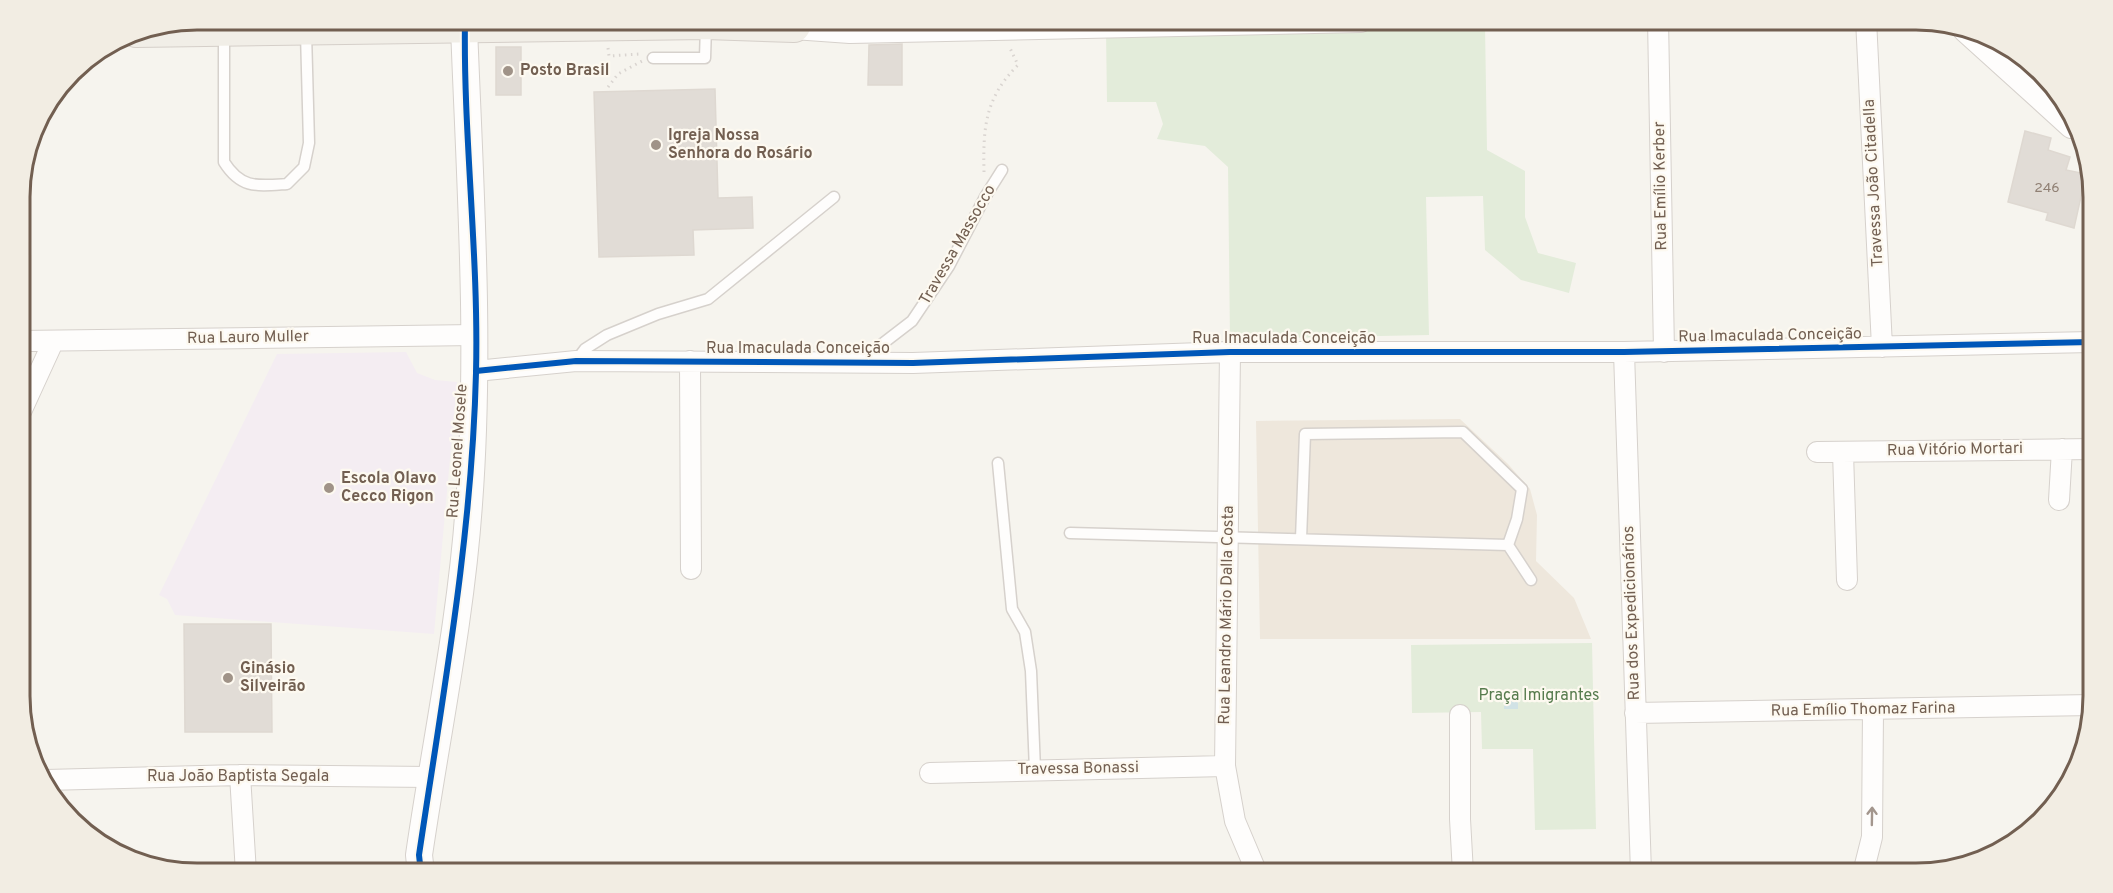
<svg xmlns="http://www.w3.org/2000/svg" width="2113" height="893" font-family="Overpass,sans-serif">
	<style>
		.residential { fill: #eee7dc }
		.education { fill: #f4edf2 }
		.green { fill: #e3ecda }
		.water { fill: #d1e2e5 }
		.building { fill: #e1dcd6; stroke: #ded8d1; stroke-width: 1.5 }
		.lines { fill: none; stroke-linecap: round; stroke-linejoin: round }
		.service-casing { stroke: #d6d1cc; stroke-width: 13 }
		.minor-casing { stroke: #d6d1cc; stroke-width: 22 }
		.tertiary-casing { stroke: #d6d1cc; stroke-width: 28 }
		.primary-casing { stroke: #d5cfc9; stroke-width: 34 }
		.path { stroke: #d9d4d0; stroke-width: 3; stroke-dasharray: 1.5 4.5; stroke-linecap: butt }
		.service { stroke: #fefdfc; stroke-width: 10 }
		.minor { stroke: #fefdfc; stroke-width: 20 }
		.tertiary { stroke: #fefdfc; stroke-width: 26 }
		.primary { stroke: #f1eee7; stroke-width: 32 }
		.cycleway-casing { stroke: #fdf9f0; stroke-width: 10 }
		.cycleway { stroke: #0057b8; stroke-width: 6 }
		.oneway { stroke: #a3968d }
		.poi-dot { fill: #a09388; stroke: #fdf9f0; stroke-width: 2 }
		.labels { text-anchor: middle; dominant-baseline: central; stroke-width: 4.5; stroke-linejoin: round; paint-order: stroke }
		.number-label { font-size: 14px; fill: #908074 }
		.poi-label { font-size: 16px; font-weight: bold; fill: #725f51; stroke: #fdf9f0; text-anchor: start }
		.street-label { font-size: 16px; fill: #725f51; stroke: #fdf9f0 }
		.park-label { font-size: 16px; fill: #567b4d; stroke: #fdf9f0 }
		.rim { fill: none; stroke: #725f51; stroke-width: 3 }
	</style>
	<rect width="100%" height="100%" fill="#f6f4ee"/>
	<path class="residential" d="M 1460,419 L 1508,464 L 1530,489 L 1537,515 L 1536,561 L 1574,598 L 1591,639 L 1260,639 L 1256,421 Z"/>
	<path class="education" d="M 406,352 L 417,373 L 435,380 L 457,382 L 434,634 L 175,615 L 167,599 L 159,595 L 277,354 Z"/>
	<path class="green" d="M 1485,26 L 1487,150 L 1525,171 L 1525,217 L 1538,253 L 1576,263 L 1569,293 L 1521,280 L 1485,250 L 1483,196 L 1426,197 L 1429,335 L 1230,339 L 1228,167 L 1205,146 L 1157,139 L 1163,124 L 1156,102 L 1107,102 L 1106,31 Z
		M 1592,643 L 1596,829 L 1535,830 L 1533,749 L 1482,749 L 1481,712 L 1412,713 L 1411,645 Z"/>
	<path class="water" d="M 1504,693 L 1518,693 L 1518,709 L 1504,709 Z"/>
	<path class="building" d="M 902,44 L 902,85 L 868,85 L 869,45 Z
		M 496,47 L 521,47 L 521,95 L 496,95 Z
		M 715,89 L 718,198 L 752,197 L 753,228 L 693,230 L 694,255 L 599,257 L 594,92 Z
		M 2025,131 L 2051,138 L 2048,150 L 2070,157 L 2066,170 L 2086,174 L 2074,228 L 2046,220 L 2048,213 L 2008,202 Z
		M 184,624 L 271,624 L 272,732 L 185,732 Z"/>
	<g class="lines">
		<defs>
			<path id="service" d="M 224,32 L 224,162 C 241,189 257,186 287,184 L 304,167 L 309,143 L 306,33
				M 653,58 L 705,58 L 706,26
				M 576,361 L 585,349 L 607,335 L 658,314 L 708,299 L 834,197
				M 860,361 L 912,321 L 949,266 L 985,197 L 1002,170
				M 998,463 L 1012,609 L 1025,632 L 1031,671 L 1035,770
				M 1070,533 L 1508,545 L 1531,580
				M 1301,539 L 1305,434 L 1463,432 L 1522,489 L 1517,519 L 1508,545"/>
			<path id="minor" d="M 1658,19 L 1664,352
				M 1866,19 L 1882,347
				M 20,341 L 475,335
				M 1230,352 L 1225,766 L 1235,821 L 1257,873
				M 1624,352 L 1641,873
				M 690,361 L 691,569
				M 476,371 L 576,361 L 913,363 L 1230,352 L 1624,352 L 2092,342
				M 20,414 L 53,342
				M 1817,452 L 2093,449
				M 1843,452 L 1847,580
				M 2059,500 L 2062,449
				M 1635,713 L 2092,705
				M 1460,715 L 1460,819 L 1463,873
				M 930,773 L 1225,766
				M 240,775 L 246,873
				M 46,780 L 240,775 L 430,777
				M 1863,873 L 1872,837 L 1873,710"/>
			<path id="tertiary" d="M 794,26 L 850,30 L 1360,19
				M 1966,29 L 2072,125
				M 421,873 L 419,855 C 436,738 461,621 469,504 C 481,345 470,186 464,27"/>
			<path id="primary" d="M 136,31 L 706,23 L 794,26 L 793,19"/>
		</defs>
		<use href="#service" class="service-casing"/>
		<use href="#minor" class="minor-casing"/>
		<use href="#tertiary" class="tertiary-casing"/>
		<use href="#primary" class="primary-casing"/>
		<path class="path" d="M 608,48 L 609,56 L 640,54
			M 608,87 L 618,74 L 642,61
			M 984,172 C 983,127 985,98 1018,65 L 1009,46"/>
		<use href="#service" class="service"/>
		<use href="#minor" class="minor"/>
		<use href="#tertiary" class="tertiary"/>
		<use href="#primary" class="primary"/>
		<defs>
			<path id="cycleway" d="M 476,371 L 576,361 L 913,363 L 1230,352 L 1624,352 L 2092,342
				M 421,873 L 419,855 C 443,694 472,535 476,373 C 479,255 463,137 465,19"/>
		</defs>
		<use href="#cycleway" class="cycleway-casing"/>
		<use href="#cycleway" class="cycleway"/>
	</g>
	<defs><path id="oneway-shaft" d="M-6 0H5M1.5-3L5.5 0L1.5 3" fill="none" stroke-width="1.6" stroke-linecap="round" stroke-linejoin="round" transform="scale(1.5)"/></defs>
	<use class="oneway" href="#oneway-shaft" transform="translate(1872 816) rotate(-89)"/>
	<g class="poi-dot">
		<circle cx="508" cy="71" r="6"/>
		<circle cx="656" cy="145" r="6"/>
		<circle cx="329" cy="488" r="6"/>
		<circle cx="228" cy="678" r="6"/>
	</g>
	<g class="labels">
		<g class="number-label">
			<text x="2047" y="188">246</text>
		</g>
		<g class="poi-label">
			<text x="520" y="71">Posto Brasil</text>
			<text x="668" y="136">Igreja Nossa<tspan x="668" dy="18">Senhora do Rosário</tspan></text>
			<text x="341" y="479">Escola Olavo<tspan x="341" dy="18">Cecco Rigon</tspan></text>
			<text x="240" y="669">Ginásio<tspan x="240" dy="18">Silveirão</tspan></text>
		</g>
		<g class="street-label">
			<text transform="translate(1874 183) rotate(-93)">Travessa João Citadella</text>
			<text transform="translate(1661 186) rotate(-91)">Rua Emílio Kerber</text>
			<text transform="translate(958 245) rotate(-60)">Travessa Massocco</text>
			<text transform="translate(1770 336) rotate(-1)">Rua Imaculada Conceição</text>
			<text transform="translate(248 338) rotate(-1)">Rua Lauro Muller</text>
			<text x="1284" y="339">Rua Imaculada Conceição</text>
			<text x="798" y="349">Rua Imaculada Conceição</text>
			<text transform="translate(1955 450) rotate(-1)">Rua Vitório Mortari</text>
			<text transform="translate(458 451) rotate(-86)">Rua Leonel Mosele</text>
			<text transform="translate(1632 613) rotate(-92)">Rua dos Expedicionários</text>
			<text transform="translate(1227 615) rotate(-89)">Rua Leandro Mário Dalla Costa</text>
			<text transform="translate(1863 710) rotate(-1)">Rua Emílio Thomaz Farina</text>
			<text transform="translate(1078 769) rotate(-1)">Travessa Bonassi</text>
			<text x="238" y="777">Rua João Baptista Segala</text>
		</g>
		<g class="park-label">
			<text x="1539" y="696">Praça Imigrantes</text>
		</g>
	</g>
	<path d="M0 0H2113V893H0ZM197 30H1916A167 167 0 0 1 2083 197V696A167 167 0 0 1 1916 863H197A167 167 0 0 1 30 696V197A167 167 0 0 1 197 30Z" fill="#f2ede3" fill-rule="evenodd"/>
	<path class="rim" d="M197 30H1916A167 167 0 0 1 2083 197V696A167 167 0 0 1 1916 863H197A167 167 0 0 1 30 696V197A167 167 0 0 1 197 30Z"/>
</svg>
